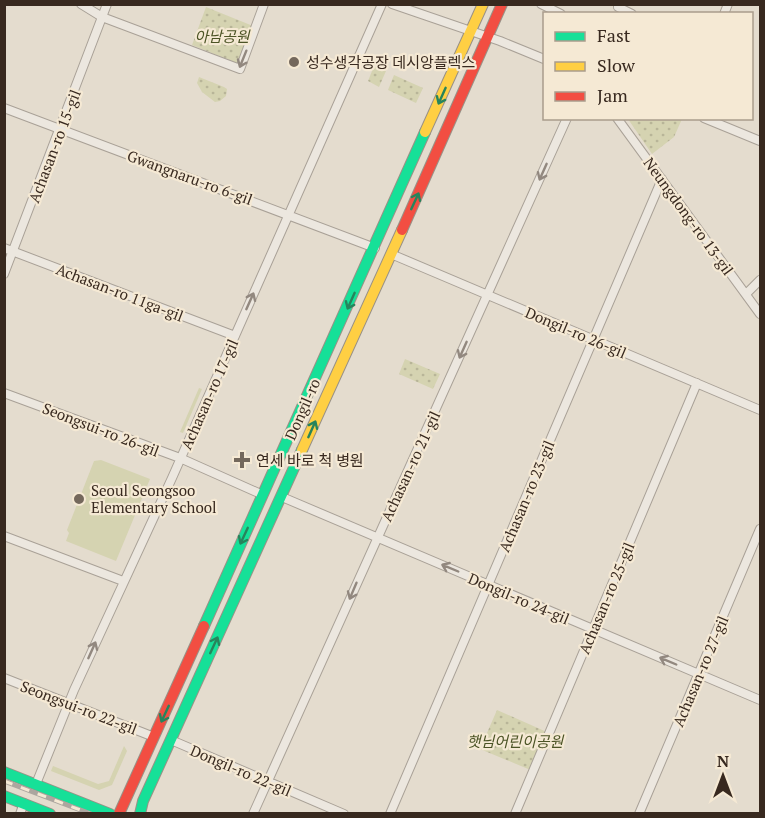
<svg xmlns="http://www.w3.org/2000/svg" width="765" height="818" font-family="'PT Serif','Noto Sans KR',serif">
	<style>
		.grass { fill: url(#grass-dots) }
		.garden { fill: #d5d3b1 }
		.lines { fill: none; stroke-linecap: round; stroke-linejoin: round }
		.street-casing { stroke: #a9a197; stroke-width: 10 }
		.fast-casing { stroke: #999186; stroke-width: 12 }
		.slow-casing { stroke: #999186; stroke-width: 12 }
		.jam-casing { stroke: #999186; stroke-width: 12 }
		.street { stroke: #ece7df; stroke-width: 8 }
		.fast { stroke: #16e098; stroke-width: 10 }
		.slow { stroke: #ffcf43; stroke-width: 10 }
		.jam { stroke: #f24e42; stroke-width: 10 }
		.rail-casing { stroke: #aca69f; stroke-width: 5 }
		.rail { stroke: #f5e9d4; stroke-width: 3; stroke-dasharray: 9; stroke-linecap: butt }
		.oneway { stroke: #92887f }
		.oneway2 { stroke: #27845c }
		.poi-dot { fill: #74685c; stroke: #f5e9d4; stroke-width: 2 }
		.labels { text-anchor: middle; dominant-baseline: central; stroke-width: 4.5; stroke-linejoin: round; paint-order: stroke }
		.park-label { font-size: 15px; font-style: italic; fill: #4c5426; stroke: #f5e9d4 }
		.poi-label { font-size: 15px; fill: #38291f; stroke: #f5e9d4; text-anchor: start }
		.street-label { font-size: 15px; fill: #38291f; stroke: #f5e9d4 }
	</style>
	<defs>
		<pattern id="grass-dots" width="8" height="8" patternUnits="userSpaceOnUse" patternTransform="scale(1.5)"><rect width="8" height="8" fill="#d5d3b1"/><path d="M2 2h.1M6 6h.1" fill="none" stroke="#b8b598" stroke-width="1.8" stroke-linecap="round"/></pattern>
	</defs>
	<rect width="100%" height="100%" fill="#e4dcce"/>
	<path class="grass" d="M 206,7 L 253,26 L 239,64 L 192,45 Z
		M 374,66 L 386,71 L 379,87 L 368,81 Z
		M 394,75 L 423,88 L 416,103 L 388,90 Z
		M 199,77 L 224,87 L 227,89 L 226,96 L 220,101 L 215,102 L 202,92 L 197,83 Z
		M 628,119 L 682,119 L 674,137 L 652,154 Z
		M 405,359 L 440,374 L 433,389 L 399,374 Z
		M 497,710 L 549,733 L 533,771 L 480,749 Z"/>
	<path class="garden" d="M 199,388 L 202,389 L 183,433 L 180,432 Z
		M 101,460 L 150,479 L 116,561 L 66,541 L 69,533 L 67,530 L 94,461 Z
		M 124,746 L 127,751 L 112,785 L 99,790 L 51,771 L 53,766 L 98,784 L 109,781 Z"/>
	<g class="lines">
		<defs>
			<path id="street" d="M 81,4 L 102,17 L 240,69 L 264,4
				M 392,4 L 500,41 L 544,59
				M 541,4 L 561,14
				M 618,7 L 632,14
				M 724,14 L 728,4
				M 4,108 L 375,248
				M 617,118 L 760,314
				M 704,118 L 760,141
				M 4,248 L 235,336
				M 391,254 L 760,410
				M 4,274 L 107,4
				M 746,294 L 760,280
				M 4,393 L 180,458 L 263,495
				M 282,497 L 760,700
				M 4,536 L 123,581
				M 4,678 L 154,737
				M 171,740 L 344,814
				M 36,784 L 74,690 L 172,478 L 382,4
				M 20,814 L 24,803
				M 253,814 L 567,118
				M 390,814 L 662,179
				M 515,814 L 697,383
				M 639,814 L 760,529"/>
			<path id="fast" d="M 204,626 L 425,132
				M 4,772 L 110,814
				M 4,796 L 50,814
				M 140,814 L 143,801 L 302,450"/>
			<path id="slow" d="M 425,132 L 483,4
				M 302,450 L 402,230"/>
			<path id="jam" d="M 402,230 L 502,4
				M 119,814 L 204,626"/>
		</defs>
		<use href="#street" class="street-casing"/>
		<use href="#fast" class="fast-casing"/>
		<use href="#slow" class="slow-casing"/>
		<use href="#jam" class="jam-casing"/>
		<use href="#street" class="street"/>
		<use href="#fast" class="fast"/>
		<use href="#slow" class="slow"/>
		<use href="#jam" class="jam"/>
		<defs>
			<path id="rail" d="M 4,781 L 91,814"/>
		</defs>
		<use href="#rail" class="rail-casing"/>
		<use href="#rail" class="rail"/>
	</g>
	<defs><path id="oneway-shaft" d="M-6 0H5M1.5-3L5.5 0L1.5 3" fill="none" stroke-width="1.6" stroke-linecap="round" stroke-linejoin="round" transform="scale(1.5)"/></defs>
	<g class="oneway">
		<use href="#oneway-shaft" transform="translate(243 59) rotate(112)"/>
		<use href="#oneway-shaft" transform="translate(543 172) rotate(114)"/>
		<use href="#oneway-shaft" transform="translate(250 301) rotate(-66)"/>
		<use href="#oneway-shaft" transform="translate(463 350) rotate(114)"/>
		<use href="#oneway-shaft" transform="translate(450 568) rotate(-157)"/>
		<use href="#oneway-shaft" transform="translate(353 591) rotate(113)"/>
		<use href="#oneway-shaft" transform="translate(92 650) rotate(-66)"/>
		<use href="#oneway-shaft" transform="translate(668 661) rotate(-157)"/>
	</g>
	<g class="oneway2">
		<use href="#oneway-shaft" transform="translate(442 96) rotate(114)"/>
		<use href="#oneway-shaft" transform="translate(415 201) rotate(-65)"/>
		<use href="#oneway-shaft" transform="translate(351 301) rotate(114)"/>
		<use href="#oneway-shaft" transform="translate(312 429) rotate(-66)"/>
		<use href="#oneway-shaft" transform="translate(244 536) rotate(115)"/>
		<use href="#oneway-shaft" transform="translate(214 645) rotate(-65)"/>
		<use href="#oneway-shaft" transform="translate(165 714) rotate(115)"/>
	</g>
	<g class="poi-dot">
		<circle cx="294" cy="62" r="6"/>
		<path d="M239 451h6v6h6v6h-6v6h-6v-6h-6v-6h6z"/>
		<circle cx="79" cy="499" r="6"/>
	</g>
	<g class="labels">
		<g class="park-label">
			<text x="222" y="36">아남공원</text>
			<text x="515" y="741">햇님어린이공원</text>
		</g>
		<g class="poi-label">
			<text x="306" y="62">성수생각공장 데시앙플렉스</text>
			<text x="256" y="460">연세 바로 척 병원</text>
			<text x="91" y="490">Seoul Seongsoo<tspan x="91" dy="17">Elementary School</tspan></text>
		</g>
		<g class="street-label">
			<text transform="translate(54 146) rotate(-69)">Achasan-ro 15-gil</text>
			<text transform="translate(190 177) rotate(20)">Gwangnaru-ro 6-gil</text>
			<text transform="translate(689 216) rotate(54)">Neungdong-ro 13-gil</text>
			<text transform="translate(120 292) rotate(21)">Achasan-ro 11ga-gil</text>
			<text transform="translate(576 332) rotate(23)">Dongil-ro 26-gil</text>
			<text transform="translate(209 394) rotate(-66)">Achasan-ro 17-gil</text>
			<text transform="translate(302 409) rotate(-66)">Dongil-ro</text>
			<text transform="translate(101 429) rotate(21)">Seongsui-ro 26-gil</text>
			<text transform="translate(410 466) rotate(-65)">Achasan-ro 21-gil</text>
			<text transform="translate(526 496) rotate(-67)">Achasan-ro 23-gil</text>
			<text transform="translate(519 598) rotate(23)">Dongil-ro 24-gil</text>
			<text transform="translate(606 598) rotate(-67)">Achasan-ro 25-gil</text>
			<text transform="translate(700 671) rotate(-67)">Achasan-ro 27-gil</text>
			<text transform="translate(79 707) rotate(21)">Seongsui-ro 22-gil</text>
			<text transform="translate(241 770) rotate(23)">Dongil-ro 22-gil</text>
		</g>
	</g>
	<rect width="765" height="818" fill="none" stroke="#38291f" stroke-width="12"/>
	<rect x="543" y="12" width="210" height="108" fill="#f5e9d4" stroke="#a99c8c" stroke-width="1.5"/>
	<rect x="555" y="32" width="30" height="9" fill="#16e098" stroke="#a99c8c" stroke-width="1.5"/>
	<text x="597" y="42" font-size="18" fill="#38291f">Fast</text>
	<rect x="555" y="62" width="30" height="9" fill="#ffcf43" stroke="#a99c8c" stroke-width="1.5"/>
	<text x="597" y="72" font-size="18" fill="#38291f">Slow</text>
	<rect x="555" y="92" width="30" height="9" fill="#f24e42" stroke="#a99c8c" stroke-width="1.5"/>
	<text x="597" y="102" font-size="18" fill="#38291f">Jam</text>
	<g transform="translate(723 776)" stroke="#f5e9d4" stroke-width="4.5" paint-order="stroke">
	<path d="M0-4.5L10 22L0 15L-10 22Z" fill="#38291f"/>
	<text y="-9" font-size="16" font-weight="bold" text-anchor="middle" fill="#38291f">N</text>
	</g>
</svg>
